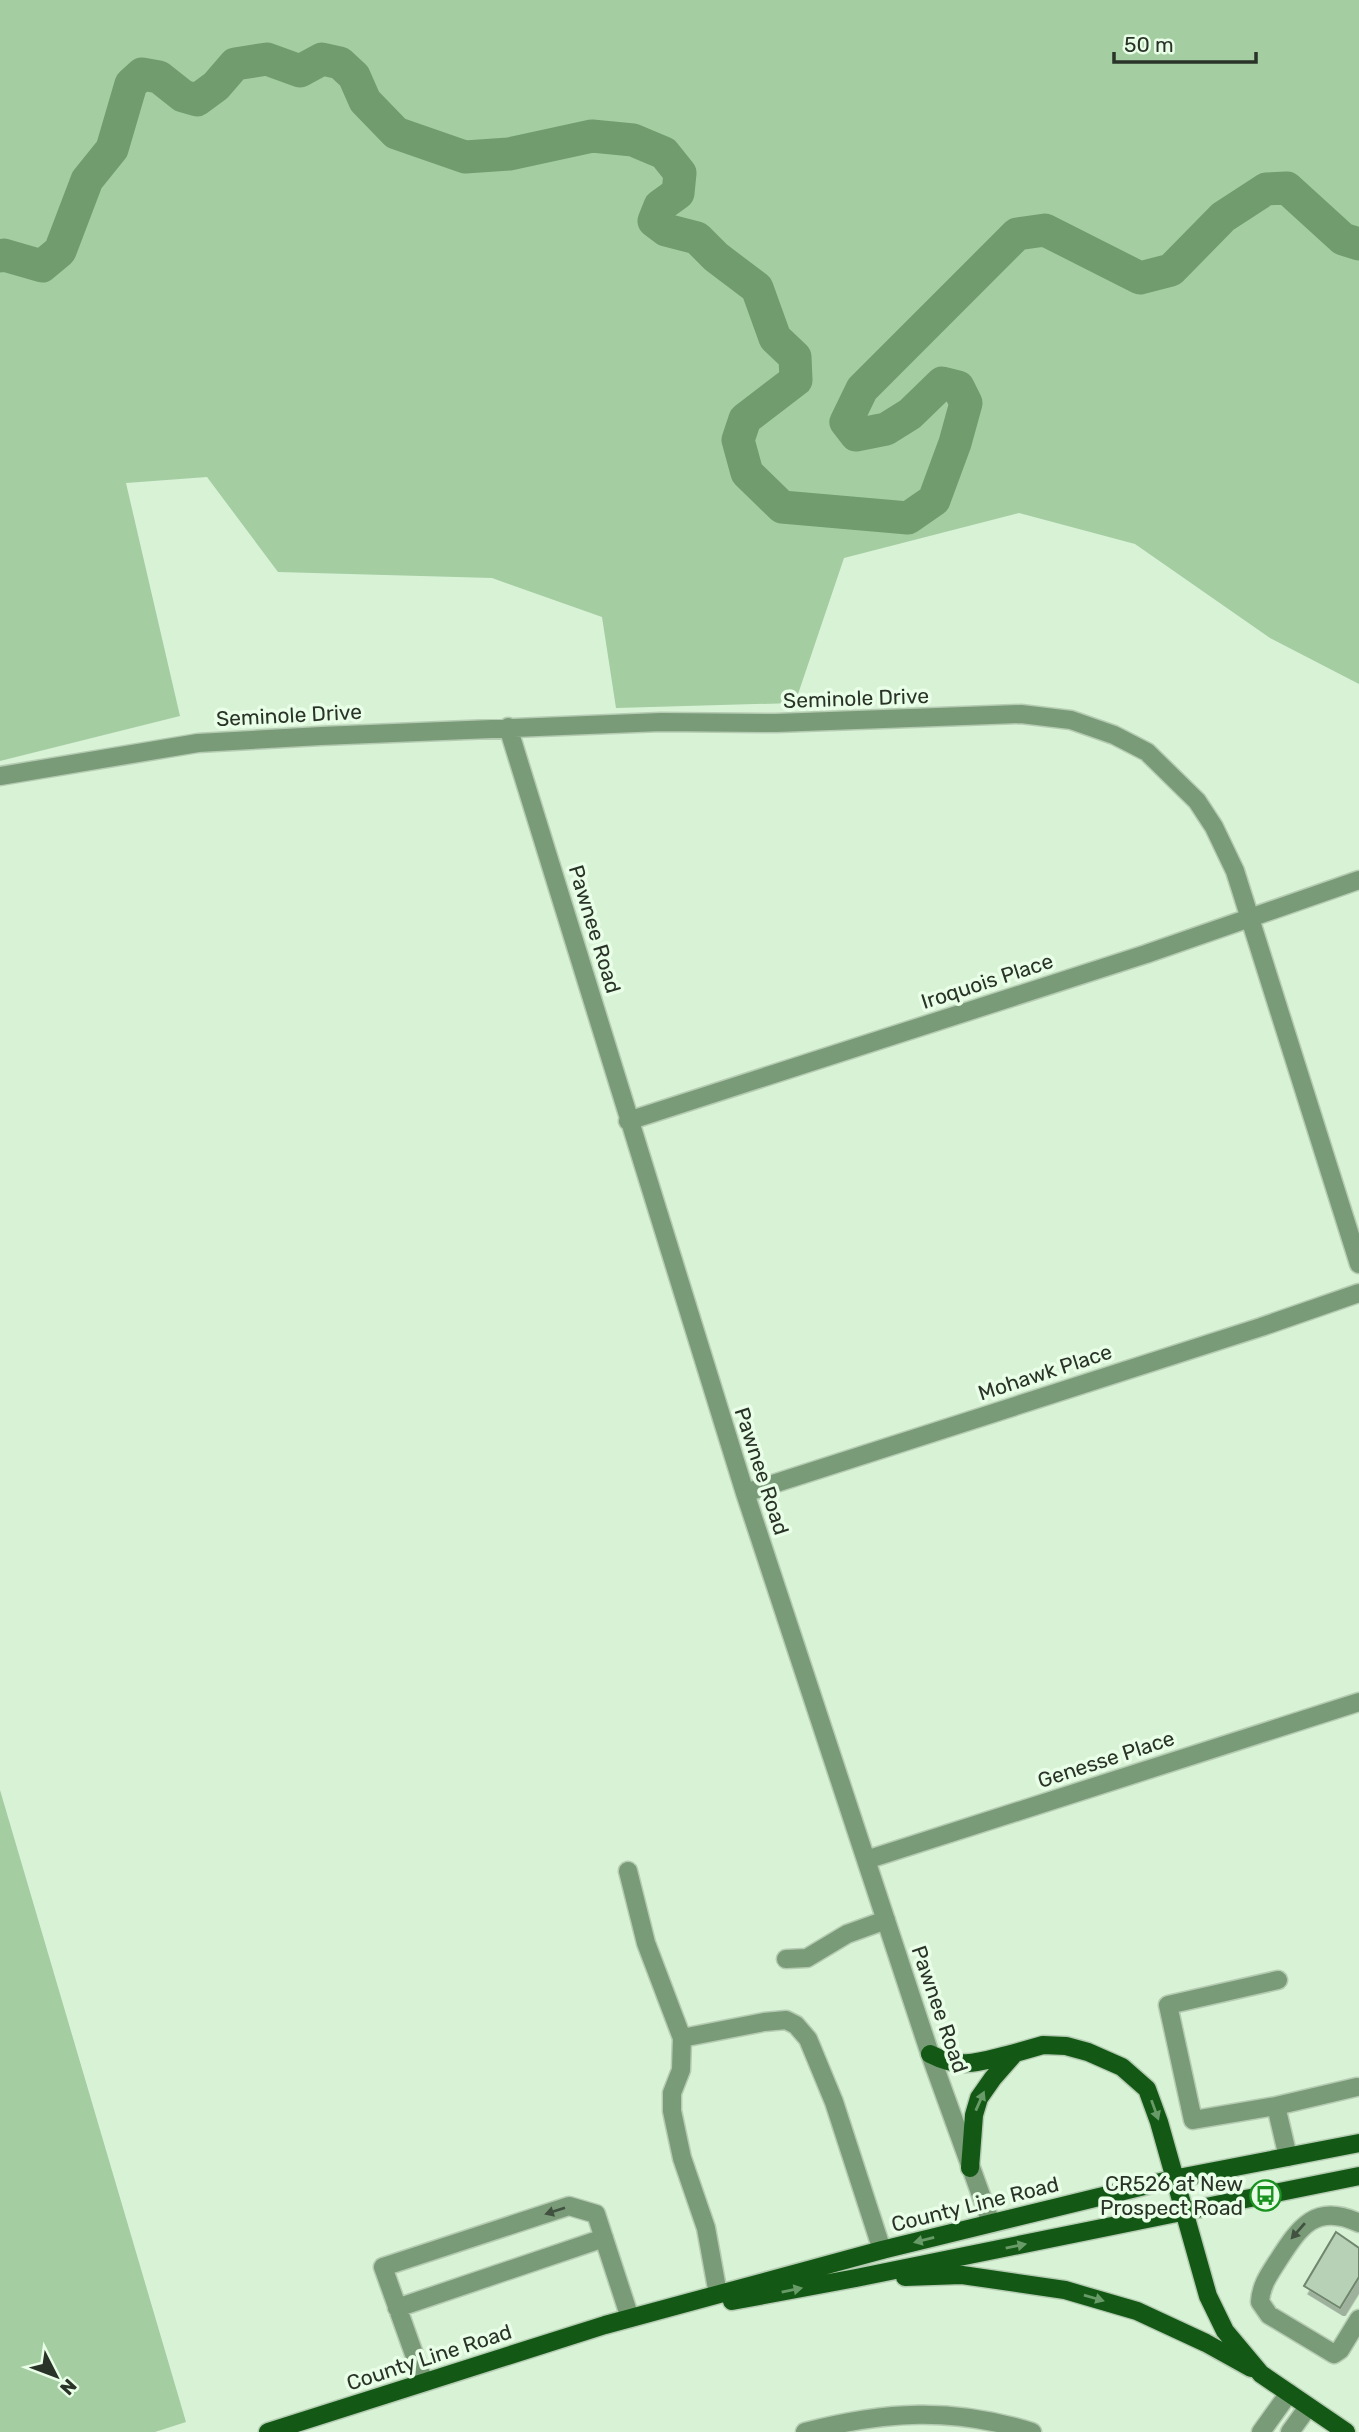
<svg xmlns="http://www.w3.org/2000/svg" width="1359" height="2432" font-family="Rubik,sans-serif">
	<style>
		.green { fill: #a4cda2 }
		.lines { fill: none; stroke-linecap: round; stroke-linejoin: round }
		.river { stroke: #719c6e; stroke-width: 33 }
		.building { fill: #b7d1b6; stroke: #6f866d; stroke-width: 2; filter: url(#shadow) }
		.minor-casing { stroke: #b5ccb3; stroke-width: 21 }
		.major-casing { stroke: #b5ccb3; stroke-width: 21 }
		.minor { stroke: #7a9b78; stroke-width: 18 }
		.major { stroke: #135915; stroke-width: 18 }
		.oneway { fill: #699b69 }
		.oneway2 { fill: #415240 }
		.labels { text-anchor: middle; dominant-baseline: central; stroke-width: 7; stroke-linejoin: round; paint-order: stroke }
		.street-label { font-size: 21px; fill: #293328; stroke: #e9fee7 }
		.poi-label { font-size: 21px; fill: #293328; stroke: #e9fee7; text-anchor: end }
	</style>
	<defs>
		<filter id="shadow"><feDropShadow dx="4.5" dy="8" stdDeviation="0" flood-color="#0004"/></filter>
	</defs>
	<rect width="100%" height="100%" fill="#d8f2d6"/>
	<path class="green" d="M 0,0 L 1359,0 L 1359,684 L 1270,638 L 1135,544 L 1019,513 L 844,558 L 795,703 L 616,708 L 602,617 L 492,578 L 278,572 L 207,477 L 126,483 L 180,716 L 0,761 Z
		M 0,1790 L 186,2422 L 155,2432 L 0,2432 Z"/>
	<g class="lines">
		<path class="river" d="M 0,256 L 4,255 L 42,266 L 60,251 L 87,180 L 112,149 L 131,84 L 142,74 L 159,77 L 183,96 L 197,100 L 216,86 L 235,64 L 267,59 L 300,71 L 322,59 L 340,63 L 354,76 L 365,101 L 396,133 L 465,157 L 509,154 L 592,136 L 633,140 L 664,153 L 680,173 L 678,193 L 660,206 L 654,221 L 666,230 L 697,238 L 716,257 L 757,288 L 775,338 L 795,357 L 796,380 L 745,419 L 738,440 L 747,473 L 782,507 L 908,518 L 934,500 L 955,443 L 966,403 L 958,387 L 942,383 L 910,414 L 886,429 L 856,435 L 846,422 L 862,389 L 1017,234 L 1045,230 L 1140,278 L 1171,270 L 1223,217 L 1266,189 L 1287,188 L 1343,239 L 1359,244"/>
	</g>
	<path class="building" d="M 1336,2232 L 1359,2248 L 1359,2277 L 1340,2308 L 1304,2286 Z"/>
	<g class="lines">
		<defs>
			<path id="minor" d="M 508,727 L 745,1493 L 930,2054 L 991,2223
				M 0,776 L 198,743 L 321,736 L 661,722 L 776,723 L 1021,714 L 1071,720 L 1114,735 L 1147,752 L 1197,801 L 1214,827 L 1235,871 L 1359,1264
				M 628,1121 L 1146,954 L 1359,880
				M 745,1493 L 1261,1327 L 1359,1293
				M 866,1860 L 1359,1702
				M 628,1871 L 646,1943 L 682,2038
				M 786,1959 L 807,1958 L 847,1934 L 886,1920
				M 1278,1980 L 1168,2005 L 1193,2120 L 1276,2106 L 1288,2157
				M 1276,2106 L 1357,2087
				M 1359,2223 C 1315,2202 1299,2228 1277,2262 C 1268,2276 1261,2286 1260,2302 L 1269,2315 L 1334,2354 L 1340,2350 L 1359,2319
				M 718,2294 L 706,2228 L 682,2158 L 672,2111 L 672,2093 L 681,2070 L 682,2038 L 764,2022 L 786,2020 L 796,2025 L 808,2039 L 834,2102 L 882,2250
				M 397,2308 L 604,2238
				M 424,2382 L 383,2267 L 569,2206 L 596,2214 L 630,2318
				M 805,2432 C 885,2411 952,2407 1032,2432
				M 1261,2432 L 1289,2393
				M 1290,2432 L 1308,2407"/>
			<path id="major" d="M 930,2054 C 963,2071 981,2061 1015,2053
				M 970,2168 L 974,2115 L 979,2098 L 993,2078 L 1015,2053 L 1043,2045 L 1066,2046 L 1088,2052 L 1122,2067 L 1147,2089 L 1159,2122 L 1208,2296 L 1225,2331 L 1261,2374 L 1346,2432
				M 905,2277 L 962,2275 L 1065,2290 L 1137,2311 L 1206,2343 L 1251,2368
				M 732,2301 L 856,2278 L 1359,2176
				M 268,2432 L 605,2325 L 882,2250 L 1173,2179 L 1359,2143"/>
		</defs>
		<use href="#minor" class="minor-casing"/>
		<use href="#major" class="major-casing"/>
		<use href="#minor" class="minor"/>
		<use href="#major" class="major"/>
	</g>
	<defs><path id="oneway-solid" d="M-6-.8H1V-3.2L6.5 0L1 3.2V.8H-6Z" transform="scale(1.75)"/></defs>
	<g class="oneway">
		<use href="#oneway-solid" transform="translate(980 2101) rotate(-66)"/>
		<use href="#oneway-solid" transform="translate(1155 2110) rotate(70)"/>
		<use href="#oneway-solid" transform="translate(924 2240) rotate(166)"/>
		<use href="#oneway-solid" transform="translate(1016 2246) rotate(-11)"/>
		<use href="#oneway-solid" transform="translate(792 2290) rotate(-11)"/>
		<use href="#oneway-solid" transform="translate(1094 2298) rotate(16)"/>
	</g>
	<g class="oneway2">
		<use href="#oneway-solid" transform="translate(555 2211) rotate(162)"/>
		<use href="#oneway-solid" transform="translate(1298 2231) rotate(131)"/>
	</g>
	<defs>
		<symbol id="bus-ring" viewBox="-11 -11 22 22"><circle r="9.5" fill="#e9fee7" stroke="#199220" stroke-width="1.5"/><path d="M-5-6H5V4H4V6H2V4H-2V6H-4V4H-5ZM-3.5-4V0h7V-4ZM-3.5 1.2v1.5H-2V1.2ZM2 1.2v1.5H3.5V1.2Z" fill="#199220"/></symbol>
	</defs>
	<g fill-rule="evenodd">
		<use href="#bus-ring" x="1248" y="2178" width="35" height="35"/>
	</g>
	<g class="labels">
		<g class="street-label">
			<text transform="translate(856 698) rotate(-2)">Seminole Drive</text>
			<text transform="translate(289 715) rotate(-3)">Seminole Drive</text>
			<text transform="translate(595 929) rotate(73)">Pawnee Road</text>
			<text transform="translate(987 981) rotate(-18)">Iroquois Place</text>
			<text transform="translate(1045 1372) rotate(-18)">Mohawk Place</text>
			<text transform="translate(762 1471) rotate(72)">Pawnee Road</text>
			<text transform="translate(1106 1759) rotate(-18)">Genesse Place</text>
			<text transform="translate(940 2009) rotate(71)">Pawnee Road</text>
			<text transform="translate(975 2204) rotate(-14)">County Line Road</text>
			<text transform="translate(429 2357) rotate(-18)">County Line Road</text>
		</g>
		<g class="poi-label">
			<text x="1243" y="2183">CR526 at New<tspan x="1243" dy="24">Prospect Road</tspan></text>
		</g>
	</g>
	<g transform="translate(56 2376) rotate(132)" stroke="#e9fee7" stroke-width="5" paint-order="stroke">
	<path d="M0-5L12 26L0 18L-12 26Z" fill="#293328"/>
	<text y="-10" font-size="19" font-weight="bold" text-anchor="middle" fill="#293328">N</text>
	</g>
	<path d="M1114 52v10h142v-10" fill="none" stroke="#293328" stroke-width="3.5"/>
	<text x="1124" y="52" font-size="21" fill="#293328" stroke="#e9fee7" stroke-width="5" paint-order="stroke">50 m</text>
</svg>
